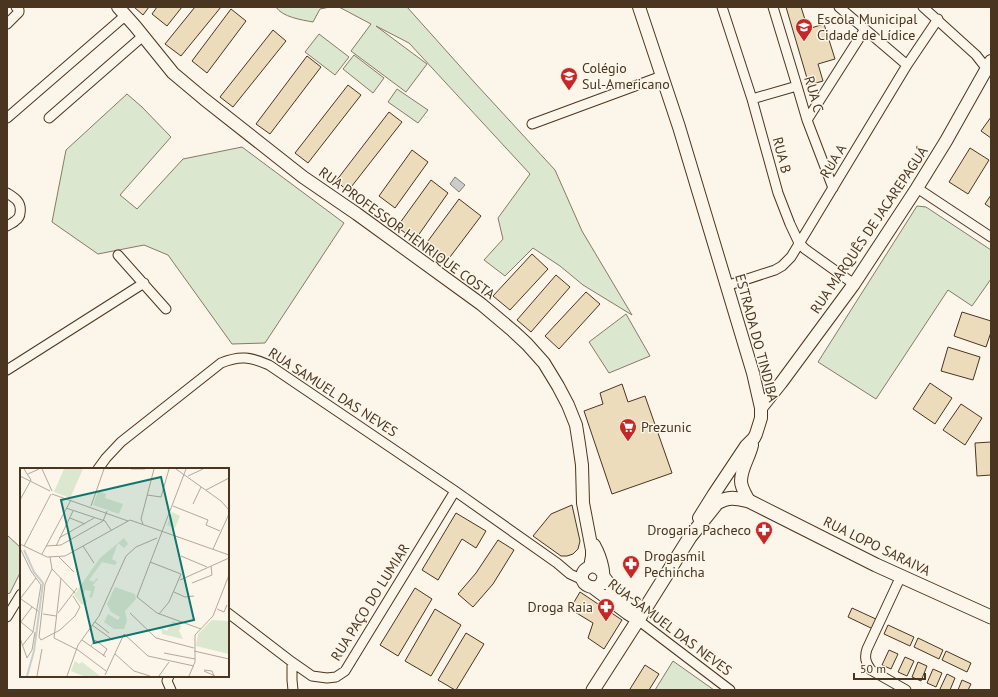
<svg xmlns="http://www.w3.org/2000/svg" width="998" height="697" font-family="'PT Sans',sans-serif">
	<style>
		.green { fill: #dce7d0; stroke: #887966 }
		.water { fill: #c9cecd; stroke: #887966 }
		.building { fill: #ecdcbc; stroke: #4a3520 }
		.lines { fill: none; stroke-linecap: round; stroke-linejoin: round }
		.street-casing { stroke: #4a3520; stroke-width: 11 }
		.secondary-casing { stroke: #4a3520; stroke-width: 14 }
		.primary-casing { stroke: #4a3520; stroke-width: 15 }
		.street { stroke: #fbf6e9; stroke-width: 9 }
		.secondary { stroke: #fbf6e9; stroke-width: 12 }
		.primary { stroke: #fbf6e9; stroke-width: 13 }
		.labels { text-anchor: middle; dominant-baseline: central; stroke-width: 3; stroke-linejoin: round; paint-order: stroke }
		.poi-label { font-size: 14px; fill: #4a3520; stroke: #fbf6e9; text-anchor: start }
		.street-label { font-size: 14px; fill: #4a3520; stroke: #fbf6e9 }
		.inset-river { fill: none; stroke: #c9cecd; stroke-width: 2 }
		.inset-road { fill: none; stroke: #b4a999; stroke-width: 1 }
		.view { fill: #0f766e; fill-opacity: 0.15; stroke: #0f766e; stroke-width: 2 }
		.inset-edge { fill: none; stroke: #4a3520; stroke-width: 2 }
	</style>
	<rect width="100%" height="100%" fill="#fbf6e9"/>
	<path class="green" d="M 276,7 L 330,7 L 320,9 L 313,22 C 302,20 282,17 276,7 Z
		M 339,7 L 407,7 L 475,83 L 555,170 L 582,231 L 632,315 L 583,285 L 560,266 L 533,248 L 505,276 L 484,260 L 503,239 L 498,218 L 530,174 L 409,43 L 376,26 L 427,64 L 406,92 L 351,51 L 371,24 Z
		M 319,34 L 349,57 L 335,75 L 305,52 Z
		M 354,55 L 384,78 L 373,93 L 343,69 Z
		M 397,89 L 428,110 L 418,123 L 388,102 Z
		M 127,94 L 142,107 L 171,137 L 120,195 L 137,209 L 183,159 L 242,147 L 344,223 L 265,343 L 232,344 L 168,255 L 144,245 L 98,254 L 52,222 L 66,150 Z
		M 917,206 L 926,207 L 991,250 L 991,279 L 972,306 L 948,290 L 876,399 L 818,362 Z
		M 626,314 L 650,356 L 609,373 L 589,342 Z
		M 7,535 L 21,548 L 21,571 L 10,593 L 7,594 Z
		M 673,661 L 714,690 L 655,690 Z"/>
	<path class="water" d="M 455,177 L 465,185 L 459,192 L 450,184 Z"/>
	<path class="building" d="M 134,7 L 149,7 L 143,15 Z
		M 157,7 L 182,7 L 167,26 L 152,14 Z
		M 195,7 L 221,7 L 181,56 L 165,44 Z
		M 786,7 L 801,7 L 808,29 L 824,24 L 835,59 L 818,64 L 823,81 L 809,85 Z
		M 231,9 L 246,21 L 207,73 L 192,61 Z
		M 273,30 L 286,41 L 233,107 L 220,97 Z
		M 307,56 L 321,67 L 270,134 L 256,124 Z
		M 348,85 L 361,95 L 308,163 L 295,153 Z
		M 389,112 L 402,122 L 348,191 L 336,181 Z
		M 991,117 L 991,138 L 981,131 Z
		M 970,148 L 989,160 L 968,194 L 949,182 Z
		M 412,150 L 428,162 L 395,208 L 379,196 Z
		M 431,180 L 448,193 L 415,240 L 397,227 Z
		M 991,195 L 991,208 L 985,204 Z
		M 459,199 L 481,216 L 447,261 L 425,245 Z
		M 532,254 L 548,269 L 510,310 L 493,296 Z
		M 556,275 L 570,287 L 531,332 L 517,320 Z
		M 586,292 L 600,304 L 559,349 L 545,336 Z
		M 962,312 L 991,321 L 991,332 L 986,347 L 954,336 Z
		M 948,347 L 980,357 L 973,380 L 941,371 Z
		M 930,383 L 952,398 L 935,424 L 913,409 Z
		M 622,384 L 628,402 L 645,396 L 672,473 L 612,494 L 584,411 L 603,404 L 600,393 Z
		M 961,404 L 982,418 L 965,445 L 943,430 Z
		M 991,442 L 991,475 L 977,476 L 975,443 Z
		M 572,505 L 580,541 L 578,549 L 573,554 L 567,556 L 561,556 L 533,536 L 551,514 Z
		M 456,513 L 486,531 L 476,548 L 462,539 L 438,580 L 422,570 Z
		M 498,540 L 514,550 L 493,584 L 473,607 L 458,594 L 476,573 Z
		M 415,588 L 432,599 L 398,656 L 380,645 Z
		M 580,592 L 622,620 L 604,649 L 588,638 L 593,623 L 570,609 Z
		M 852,608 L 878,620 L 873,629 L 848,617 Z
		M 435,609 L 461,625 L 431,676 L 405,661 Z
		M 888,625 L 914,637 L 910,646 L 884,634 Z
		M 466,633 L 484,644 L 456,690 L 455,690 L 438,680 Z
		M 918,638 L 943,650 L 939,659 L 914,647 Z
		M 889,650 L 898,654 L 891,669 L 882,665 Z
		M 946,651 L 971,663 L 967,672 L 942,660 Z
		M 905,657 L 914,661 L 907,676 L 898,672 Z
		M 918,662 L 927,666 L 921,681 L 912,677 Z
		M 645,665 L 659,674 L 649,690 L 632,690 L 630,689 Z
		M 933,669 L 942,673 L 936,687 L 927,683 Z
		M 947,674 L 955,678 L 950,690 L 943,690 L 940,689 Z
		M 962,680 L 971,684 L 968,690 L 958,690 Z"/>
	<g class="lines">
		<defs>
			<path id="street" d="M 722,7 L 752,99 L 778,193 L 790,224 L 799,243 L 805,249 L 854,284
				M 773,7 L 797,86 L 807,120 L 833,188
				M 839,7 L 907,65
				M 923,7 L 976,55 L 987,69
				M 7,24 L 19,12 L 19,10 L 16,7
				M 752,99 L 797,86
				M 7,118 L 126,15
				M 49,118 L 143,36
				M 807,120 L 865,29
				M 532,124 L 662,76
				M 917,188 L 991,237
				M 7,193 C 15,198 22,202 20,213 C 20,216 18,219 15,221 C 13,223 10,224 7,226
				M 118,255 L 166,309
				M 726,286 L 775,270 L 782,266 L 791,257 L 907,65 L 938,19
				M 7,370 L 144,283
				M 98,469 L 106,458 L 121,442 L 221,363 C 240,355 251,357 269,365 L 455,491 L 557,563 L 570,574 L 583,580
				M 901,576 L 867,649 C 864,658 866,663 871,670 L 906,690
				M 228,613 L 292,662 L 312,676 L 327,678 L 336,677 L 345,671 L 455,491
				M 7,617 L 21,594
				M 638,620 L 730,690
				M 292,662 L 292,680 L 293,690
				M 169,676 L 167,681 L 171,690"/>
			<path id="secondary" d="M 118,7 L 135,26 L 173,73 L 204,99 L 303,177 L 357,214 L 481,304 L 513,331 L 527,344 L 544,363 L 558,386 L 568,405 L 576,425 L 579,444 L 582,465 L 583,503 L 592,550 L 592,556 L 590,567
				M 639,7 L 679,127 L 753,373 L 761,408 L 761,418 L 756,434 L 754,438 L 746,446 L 714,494 L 699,518
				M 761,408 L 781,383 L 854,284 L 917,188 L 946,141 L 991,61
				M 749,501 C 746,495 741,488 741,481 C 741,468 750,456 752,445
				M 594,545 C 599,554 611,583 596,587 C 592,588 587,586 584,583 C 576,572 593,559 602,572
				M 604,577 C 612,587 621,603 634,606 C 638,607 642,607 647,607
				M 592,587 L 627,613 L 638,620"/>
			<path id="primary" d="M 593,690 L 638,620 L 690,537 L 717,503 C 729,496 736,498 749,501 L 876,565 L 991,617"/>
		</defs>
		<use href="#street" class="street-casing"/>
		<use href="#secondary" class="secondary-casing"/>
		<use href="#primary" class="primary-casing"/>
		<use href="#street" class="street"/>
		<use href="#secondary" class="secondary"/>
		<use href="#primary" class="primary"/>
	</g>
	<defs>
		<symbol id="school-pin" viewBox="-11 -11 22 30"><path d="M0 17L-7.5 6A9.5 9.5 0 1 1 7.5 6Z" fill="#c62828" stroke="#fbf6e9"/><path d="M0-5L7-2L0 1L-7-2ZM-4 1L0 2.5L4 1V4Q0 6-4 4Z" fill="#fff"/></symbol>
		<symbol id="supermarket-pin" viewBox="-11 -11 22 30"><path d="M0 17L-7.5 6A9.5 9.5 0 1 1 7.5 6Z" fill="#c62828" stroke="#fbf6e9"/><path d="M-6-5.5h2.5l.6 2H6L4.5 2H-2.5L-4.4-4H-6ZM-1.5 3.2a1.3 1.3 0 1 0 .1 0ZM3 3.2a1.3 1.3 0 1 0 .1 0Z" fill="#fff"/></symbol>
		<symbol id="pharmacy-pin" viewBox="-11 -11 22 30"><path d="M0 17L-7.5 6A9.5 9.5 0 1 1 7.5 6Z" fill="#c62828" stroke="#fbf6e9"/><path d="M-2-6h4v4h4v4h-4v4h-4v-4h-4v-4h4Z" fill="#fff"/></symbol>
	</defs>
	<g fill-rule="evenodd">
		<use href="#school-pin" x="794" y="17" width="20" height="27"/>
		<use href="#school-pin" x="559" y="66" width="20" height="27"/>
		<use href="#supermarket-pin" x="618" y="417" width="20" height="27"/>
		<use href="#pharmacy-pin" x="754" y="520" width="20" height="27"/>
		<use href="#pharmacy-pin" x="621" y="554" width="20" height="27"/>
		<use href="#pharmacy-pin" x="596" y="597" width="20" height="27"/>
	</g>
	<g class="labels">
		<g class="poi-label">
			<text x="817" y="19">Escola Municipal<tspan x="817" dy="16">Cidade de Lídice</tspan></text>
			<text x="582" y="68">Colégio<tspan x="582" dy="16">Sul-Americano</tspan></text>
			<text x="641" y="427">Prezunic</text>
			<text x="751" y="530" text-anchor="end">Drogaria Pacheco</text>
			<text x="644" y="556">Drogasmil<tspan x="644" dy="16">Pechincha</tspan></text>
			<text x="593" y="607" text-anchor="end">Droga Raia</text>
		</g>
		<g class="street-label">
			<text transform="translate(814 94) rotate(74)">RUA C</text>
			<text transform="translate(782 155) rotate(75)">RUA B</text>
			<text transform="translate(833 161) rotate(-59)">RUA A</text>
			<text transform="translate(869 230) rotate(-56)">RUA MARQUÊS DE JACAREPAGUÁ</text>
			<text transform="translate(407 233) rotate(36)">RUA PROFESSOR HENRIQUE COSTA</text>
			<text transform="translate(757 338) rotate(75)">ESTRADA DO TINDIBA</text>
			<text transform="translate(333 392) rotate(33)">RUA SAMUEL DAS NEVES</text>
			<text transform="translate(877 546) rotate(26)">RUA LOPO SARAIVA</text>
			<text transform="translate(370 602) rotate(-58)">RUA PAÇO DO LUMIAR</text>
			<text transform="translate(670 627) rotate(37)">RUA SAMUEL DAS NEVES</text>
		</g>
	</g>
	<g transform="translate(20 468)">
		<rect width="209" height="209" fill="#fbf6e9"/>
		<path d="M 44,1 L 63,1 L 50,30 L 34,24 ZM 78,23 L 86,26 L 85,30 L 103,36 L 99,46 L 73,37 ZM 152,44 L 160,48 L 155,60 L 147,57 ZM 104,70 L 108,76 L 104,80 L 98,75 L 92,91 L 97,94 L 95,97 L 82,94 L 69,112 L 74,114 L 76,110 L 78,111 L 73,117 L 75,119 L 72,130 L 69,129 L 71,123 L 65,122 L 64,127 L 67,133 L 64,137 L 61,136 L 54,127 L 80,90 ZM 95,119 L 115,126 L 116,131 L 105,143 L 107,153 L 104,161 L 94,161 L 84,154 L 88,146 L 98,152 L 100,149 L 91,144 L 87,136 ZM 192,152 L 209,153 L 209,186 L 176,178 L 178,166 ZM 153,153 L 161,158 L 159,163 L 163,171 L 142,166 L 142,160 L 147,163 ZM 55,193 L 59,196 L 62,194 L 80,208 L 63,208 L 51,203 Z" fill="#dce7d0"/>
		<path class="inset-river" d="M 4,82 L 14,104 L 23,115 L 14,183 L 7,208"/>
		<path class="inset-road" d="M 22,1 L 32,23M 111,1 L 125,1M 156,1 L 201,33 L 209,42M 166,1 L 117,129 L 137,145 L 181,161M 8,6 L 19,1M 0,8 L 30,23M 168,8 L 183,1M 186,22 L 209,10M 32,26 L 108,53M 127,27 L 141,29 L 149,1M 0,32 L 11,12 L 4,1M 173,36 L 181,19M 71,38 L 84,1M 153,38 L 188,52 L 186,57 L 200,63M 46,40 L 85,53 L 91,62M 50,50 L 65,56M 123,56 L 121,51 L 134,1M 39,70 L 74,50M 0,76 L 27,89 L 45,88 L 110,52 L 209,87M 4,78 L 31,26M 26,78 L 41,77 L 83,53 L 87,43M 36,78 L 53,43M 63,78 L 74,95M 0,80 L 11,103 L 21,117 L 13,164M 193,81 L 209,46M 22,86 L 51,32M 161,88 L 187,99M 30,89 L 32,101 L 55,125M 39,89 L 54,104M 130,94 L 161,106 L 149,134 L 139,146M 32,101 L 25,116 L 19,169 L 21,172 L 40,162 L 55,148 L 60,139 L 53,128M 41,110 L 34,170 L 58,182 L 86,203M 160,112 L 209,90M 172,115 L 192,107 L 191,98M 154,124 L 165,129 L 174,128M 0,131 L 16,110M 1,131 L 18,143M 197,141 L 204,144 L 207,137M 38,145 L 57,120M 110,145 L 136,170 L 174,180M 23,146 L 36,148M 1,154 L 13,164 L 2,178M 75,154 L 89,165M 0,155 L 12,139M 72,157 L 93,172M 0,170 L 7,190 L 12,182 L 15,164M 62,172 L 86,189M 71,178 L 75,172 L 87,181 L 83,188M 174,183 L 209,191M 144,185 L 175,191M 95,186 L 114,203 L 130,208M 184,202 L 192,203 L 194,208M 184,203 L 195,208M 85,207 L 104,166 L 128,188 L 174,198M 17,208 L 22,181M 47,208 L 58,177 L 79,148 L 106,88 L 116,79 L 137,70M 139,208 L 149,194M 169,208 L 175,194 L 175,167 L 193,148 L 209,107"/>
		<path class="view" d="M 141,9 L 174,152 L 74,175 L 41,32 Z"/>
		<rect width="209" height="209" class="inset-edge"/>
	</g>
	<rect width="998" height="697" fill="none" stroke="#4a3520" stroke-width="16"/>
	<path d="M854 673v6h71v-6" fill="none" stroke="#4a3520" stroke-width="2"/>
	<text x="860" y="673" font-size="12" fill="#4a3520" stroke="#fbf6e9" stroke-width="3" paint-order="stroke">50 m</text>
</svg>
